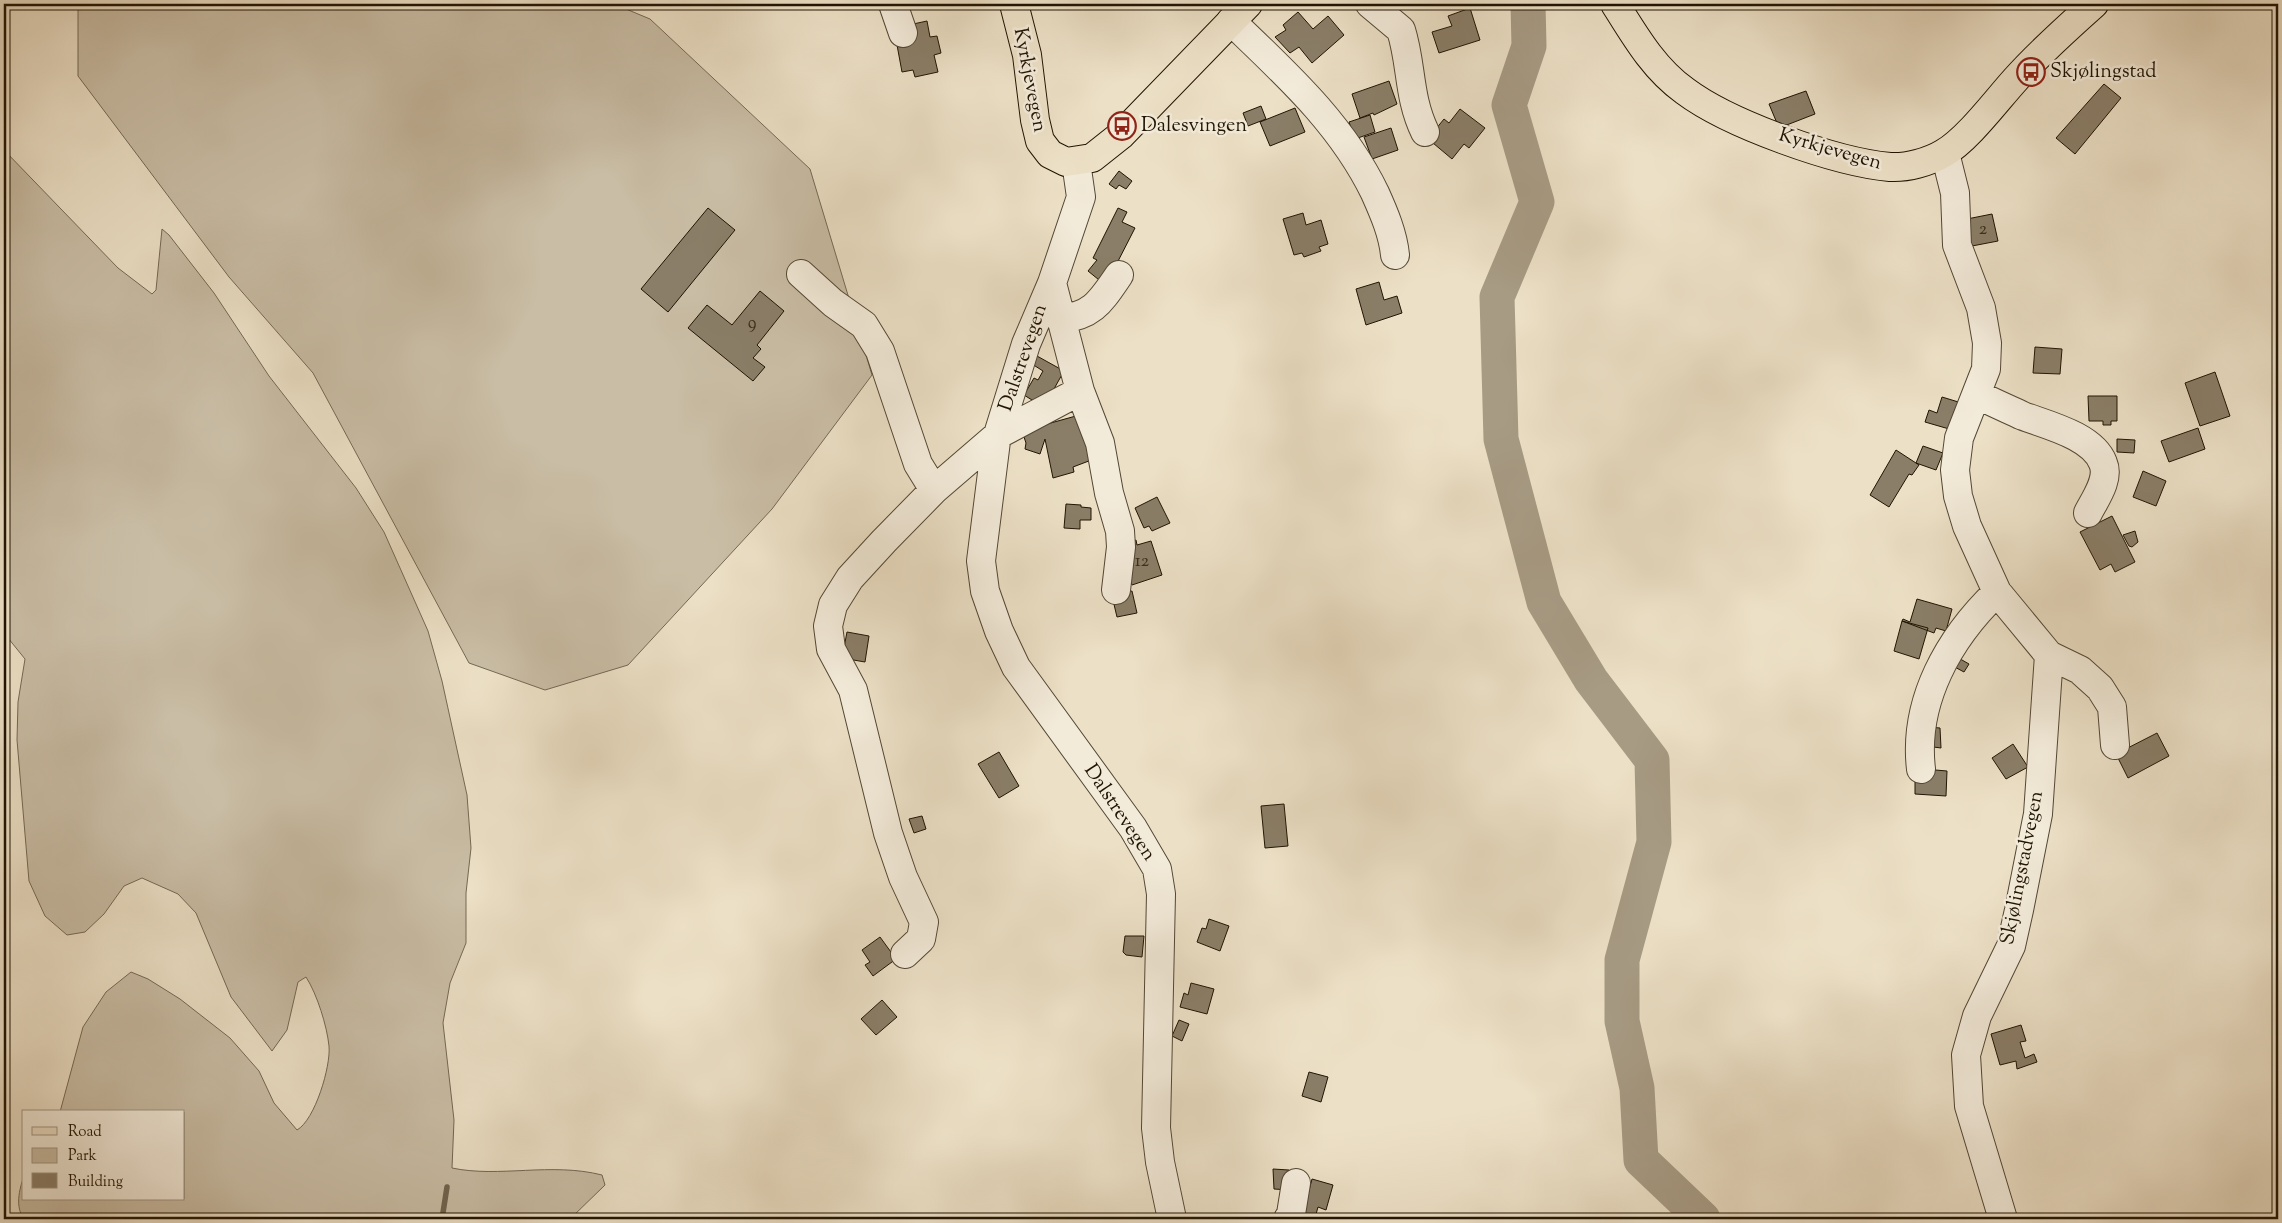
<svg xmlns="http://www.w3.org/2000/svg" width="2282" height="1223" font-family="'Sorts Mill Goudy',serif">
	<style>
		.green { fill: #c9bda5; stroke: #746854 }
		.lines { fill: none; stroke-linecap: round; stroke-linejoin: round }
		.stream { stroke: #716550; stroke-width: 5.5 }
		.river { stroke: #a79b84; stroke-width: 35 }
		.building { fill: #8a7e68; stroke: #201403 }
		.minor-casing { stroke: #534734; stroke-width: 30 }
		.major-casing { stroke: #201403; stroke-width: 30 }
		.minor { stroke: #f3ebda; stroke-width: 28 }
		.major { stroke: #ece0c6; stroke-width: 28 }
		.labels { text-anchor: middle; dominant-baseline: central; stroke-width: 5; stroke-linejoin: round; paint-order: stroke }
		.number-label { font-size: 18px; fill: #3a2e1c }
		.poi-label { font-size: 20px; fill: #201403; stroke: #f3ebda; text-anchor: start }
		.street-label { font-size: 20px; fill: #201403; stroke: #f3ebda }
	</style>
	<rect width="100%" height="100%" fill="#ece0c6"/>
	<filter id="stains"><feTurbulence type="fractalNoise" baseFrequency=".004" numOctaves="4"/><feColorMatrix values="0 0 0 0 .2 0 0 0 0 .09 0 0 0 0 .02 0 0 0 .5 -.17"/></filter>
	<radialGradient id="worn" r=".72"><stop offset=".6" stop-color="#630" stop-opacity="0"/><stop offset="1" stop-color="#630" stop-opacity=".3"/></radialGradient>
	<path class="green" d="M 78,4 L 614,4 L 650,19 L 810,169 L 872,375 L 772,509 L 628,665 L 545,690 L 469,663 L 313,373 L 229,277 L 78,76 Z
		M 4,150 L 118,268 L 152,294 L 156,290 L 162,229 L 169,235 L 214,293 L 269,376 L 356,488 L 384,532 L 428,631 L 442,681 L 467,795 L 471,848 L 466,893 L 466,943 L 450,983 L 443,1023 L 454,1120 L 452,1168 C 499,1178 551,1162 602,1175 L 605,1185 L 570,1219 L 24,1219 C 15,1207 19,1190 24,1176 L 24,1199 L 184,1199 L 184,1112 L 60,1112 L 83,1027 L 106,992 L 131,972 L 148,979 L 180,999 L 230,1038 L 259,1071 L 274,1103 L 297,1130 C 315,1120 331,1066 329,1046 C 327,1026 317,994 306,977 L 298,982 L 287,1030 L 272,1051 L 231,997 L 196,913 L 178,894 L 142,878 L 124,886 L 104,914 L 85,932 L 67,935 L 45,916 L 29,881 L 17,740 L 18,702 L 25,659 L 4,633 Z"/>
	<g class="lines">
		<path class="stream" d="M 442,1219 L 447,1187"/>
		<path class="river" d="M 1528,4 L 1529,46 L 1509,105 L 1537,202 L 1497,297 L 1501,439 L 1544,602 L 1591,680 L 1652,760 L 1654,842 L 1622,960 L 1622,1021 L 1637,1088 L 1641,1160 L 1703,1219"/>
	</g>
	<path class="building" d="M 1470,4 L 1492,4 L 1471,7 Z
		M 1470,8 L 1480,40 L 1439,53 L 1432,32 L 1452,26 L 1448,16 Z
		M 1298,12 L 1313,29 L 1328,16 L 1344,35 L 1312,63 L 1299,47 L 1290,53 L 1275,37 L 1286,30 L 1283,25 Z
		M 927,21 L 930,37 L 937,36 L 941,53 L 934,55 L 938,72 L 915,77 L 913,70 L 902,72 L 897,45 L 904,26 Z
		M 1389,81 L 1397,104 L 1374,115 L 1373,113 L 1360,118 L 1352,94 Z
		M 2104,84 L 2121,98 L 2075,154 L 2056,138 Z
		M 1806,91 L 1815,114 L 1779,128 L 1769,104 Z
		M 1261,106 L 1266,119 L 1248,126 L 1243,113 Z
		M 1295,108 L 1305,132 L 1270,146 L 1260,122 Z
		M 1460,109 L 1485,128 L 1469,148 L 1464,144 L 1452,159 L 1433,143 L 1436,139 L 1431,135 L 1444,119 L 1449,123 Z
		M 1370,115 L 1375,132 L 1355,139 L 1349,122 Z
		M 1391,128 L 1398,150 L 1372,159 L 1364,137 Z
		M 1119,171 L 1132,181 L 1126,189 L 1119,185 L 1116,189 L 1109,184 Z
		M 708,208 L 735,230 L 668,312 L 641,289 Z
		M 1118,208 L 1127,212 L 1122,222 L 1135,228 L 1114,269 L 1104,284 L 1088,271 L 1097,260 L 1093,258 Z
		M 1303,213 L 1306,225 L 1321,220 L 1328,244 L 1319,247 L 1321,251 L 1304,257 L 1302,253 L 1294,255 L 1283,219 Z
		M 1992,214 L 1998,241 L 1972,246 L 1972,244 L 1969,244 L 1967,219 Z
		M 1379,282 L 1384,300 L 1397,296 L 1402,313 L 1366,325 L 1356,289 Z
		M 760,291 L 784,311 L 757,345 L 761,349 L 753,358 L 765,367 L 753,381 L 688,328 L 707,305 L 732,325 Z
		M 2035,347 L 2062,349 L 2060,374 L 2033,373 Z
		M 1037,356 L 1064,371 L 1050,396 L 1040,405 L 1024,395 L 1034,378 L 1038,380 L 1043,371 L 1032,364 Z
		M 2215,372 L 2230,416 L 2200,426 L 2185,383 Z
		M 2088,396 L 2117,396 L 2117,421 L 2111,421 L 2111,425 L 2103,425 L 2103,421 L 2089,421 Z
		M 1942,397 L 1965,404 L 1956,431 L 1925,422 L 1929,410 L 1937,413 Z
		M 1083,414 L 1094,459 L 1073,467 L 1074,472 L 1053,478 L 1045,439 L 1040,454 L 1025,449 L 1026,443 L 1022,431 Z
		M 2198,428 L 2205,449 L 2169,462 L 2161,441 Z
		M 2117,439 L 2135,440 L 2134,453 L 2117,452 Z
		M 1923,446 L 1943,453 L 1936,470 L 1916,463 Z
		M 1896,450 L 1919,465 L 1912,475 L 1909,474 L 1889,507 L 1870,495 Z
		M 2143,471 L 2166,481 L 2156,506 L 2133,497 Z
		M 1157,497 L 1170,523 L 1152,531 L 1149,526 L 1144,528 L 1135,508 Z
		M 1066,504 L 1081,505 L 1081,507 L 1091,508 L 1091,520 L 1080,520 L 1080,529 L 1064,528 Z
		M 2112,516 L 2135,562 L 2115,572 L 2111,564 L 2100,570 L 2080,532 Z
		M 2135,531 L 2138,542 L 2132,547 L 2129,546 L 2123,535 Z
		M 1136,540 L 1137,545 L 1151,541 L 1162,575 L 1132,585 L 1122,554 L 1128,543 Z
		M 1132,591 L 1137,613 L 1117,617 L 1112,596 Z
		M 1917,599 L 1952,609 L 1946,631 L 1936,628 L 1934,633 L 1902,621 L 1903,619 L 1910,622 Z
		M 1902,621 L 1928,628 L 1919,659 L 1894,651 Z
		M 847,632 L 869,636 L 865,662 L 842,658 Z
		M 1955,656 L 1969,664 L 1964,672 L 1951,665 Z
		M 1928,727 L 1940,728 L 1941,748 L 1926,746 Z
		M 2157,733 L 2169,756 L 2128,778 L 2116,754 Z
		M 2013,744 L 2028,767 L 2006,779 L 1992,758 Z
		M 999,752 L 1019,786 L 999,798 L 978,764 Z
		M 1924,769 L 1947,771 L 1946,796 L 1915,794 L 1915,782 L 1924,782 Z
		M 1284,804 L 1288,846 L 1265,848 L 1261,806 Z
		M 922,816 L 926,829 L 914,833 L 909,819 Z
		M 1209,919 L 1229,926 L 1220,951 L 1197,942 L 1202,928 L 1206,929 Z
		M 1125,936 L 1144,936 L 1142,957 L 1126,955 L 1123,952 Z
		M 880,937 L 896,959 L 873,976 L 865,965 L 870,962 L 862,950 Z
		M 1191,983 L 1214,989 L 1207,1014 L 1180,1007 L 1184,993 L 1188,995 Z
		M 882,1000 L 897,1017 L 876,1035 L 861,1019 Z
		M 1179,1020 L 1189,1024 L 1182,1041 L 1172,1036 Z
		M 2021,1025 L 2026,1041 L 2020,1042 L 2025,1058 L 2034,1054 L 2037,1062 L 2017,1069 L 2016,1061 L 2000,1065 L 1991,1034 Z
		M 1309,1072 L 1328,1077 L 1321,1102 L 1302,1096 Z
		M 1273,1169 L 1289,1170 L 1290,1190 L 1274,1189 Z
		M 1312,1179 L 1333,1185 L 1326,1210 L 1318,1207 L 1315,1218 L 1295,1213 L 1306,1202 Z"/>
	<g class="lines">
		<defs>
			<path id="minor" d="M 893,4 L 903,33
				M 1370,4 L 1401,30 C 1412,65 1408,97 1425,132
				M 1231,21 C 1286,74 1341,123 1375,193 C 1384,213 1393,234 1395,255
				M 1945,153 L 1955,193 L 1957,245 L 1981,308 L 1987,343 L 1986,369 L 1959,438 L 1955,470 L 1958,496 L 1967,526 L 1997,592 L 2049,655 L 2080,670 L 2100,688 L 2112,707 L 2115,745
				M 1076,162 L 1081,197 L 1052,283 L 1026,344 L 996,441 L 981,561 L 985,591 L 999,631 L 1016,667 L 1133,828 L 1157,869 L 1161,894 L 1156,1128 L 1160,1162 L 1172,1219
				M 801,274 L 833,303 L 864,325 L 880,351 L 918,464 L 934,490
				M 1052,283 L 1080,391 L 1100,443 L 1109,493 L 1120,531 L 1121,547 L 1116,590
				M 1060,319 C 1093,316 1101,301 1119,275
				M 1978,395 C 1992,402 2008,409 2023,416 C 2047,425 2093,436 2103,463 C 2110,479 2095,499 2088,513
				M 1921,769 C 1913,701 1949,638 1997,592
				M 905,954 L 921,939 L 924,922 L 903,877 L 888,833 L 853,690 L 831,649 L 828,626 L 833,605 L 850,578 L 884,541 L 934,490 L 999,434 L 1080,391
				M 1288,1219 L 1291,1214 L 1296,1183
				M 2003,1219 L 1969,1106 L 1966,1055 L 1977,1016 L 2011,946 L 2019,910 L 2038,814 L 2049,655"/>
			<path id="major" d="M 1014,4 L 1027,55 L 1035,120 L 1040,141 L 1050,154 L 1066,162 L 1092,158 L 1121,135 L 1248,4
				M 1615,4 C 1635,36 1654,69 1685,91 C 1729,124 1835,162 1890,167 C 1907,168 1929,162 1944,153 C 1967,140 1996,101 2015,80 C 2039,53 2067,28 2094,4"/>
		</defs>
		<use href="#minor" class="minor-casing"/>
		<use href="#major" class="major-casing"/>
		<use href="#minor" class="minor"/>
		<use href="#major" class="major"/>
	</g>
	<defs>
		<symbol id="bus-ring" viewBox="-11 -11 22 22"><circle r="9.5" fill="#f3ebda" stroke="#8f2418" stroke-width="1.5"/><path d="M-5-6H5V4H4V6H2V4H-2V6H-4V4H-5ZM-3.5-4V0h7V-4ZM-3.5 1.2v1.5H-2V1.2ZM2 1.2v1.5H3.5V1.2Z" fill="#8f2418"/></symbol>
	</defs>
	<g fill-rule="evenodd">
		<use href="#bus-ring" x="2015" y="56" width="32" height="32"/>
		<use href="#bus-ring" x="1106" y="110" width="32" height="32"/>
	</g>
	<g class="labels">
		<g class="number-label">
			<text x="1983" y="230">2</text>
			<text x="752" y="324">9</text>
			<text x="1142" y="562">12</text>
		</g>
		<g class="poi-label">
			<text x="2050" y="72">Skjølingstad</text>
			<text x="1141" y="126">Dalesvingen</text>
		</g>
		<g class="street-label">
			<text transform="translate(1029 80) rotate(79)">Kyrkjevegen</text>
			<text transform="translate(1830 150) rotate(16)">Kyrkjevegen</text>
			<text transform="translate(1024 358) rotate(-71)">Dalstrevegen</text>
			<text transform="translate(1119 813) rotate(56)">Dalstrevegen</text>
			<text transform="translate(2023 868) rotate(-79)">Skjølingstadvegen</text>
		</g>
	</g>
	<rect width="2282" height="1223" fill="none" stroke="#ece0c6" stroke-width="20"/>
	<rect x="5" y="5" width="2272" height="1213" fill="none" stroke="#201403" stroke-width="2.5"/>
	<rect x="10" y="10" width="2262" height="1203" fill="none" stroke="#201403"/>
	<rect x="22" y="1110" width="162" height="90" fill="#f3ebda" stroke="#9f9584"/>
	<rect x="32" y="1127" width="25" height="8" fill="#ece0c6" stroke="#9f9584"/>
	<text x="68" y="1136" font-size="15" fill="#201403">Road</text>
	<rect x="32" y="1148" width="25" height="15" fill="#c9bda5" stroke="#9f9584"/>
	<text x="68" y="1160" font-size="15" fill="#201403">Park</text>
	<rect x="32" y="1173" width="25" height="15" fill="#8a7e68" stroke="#9f9584"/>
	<text x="68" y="1186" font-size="15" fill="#201403">Building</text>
	<rect width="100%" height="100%" filter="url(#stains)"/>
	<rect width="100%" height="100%" fill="url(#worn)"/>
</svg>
